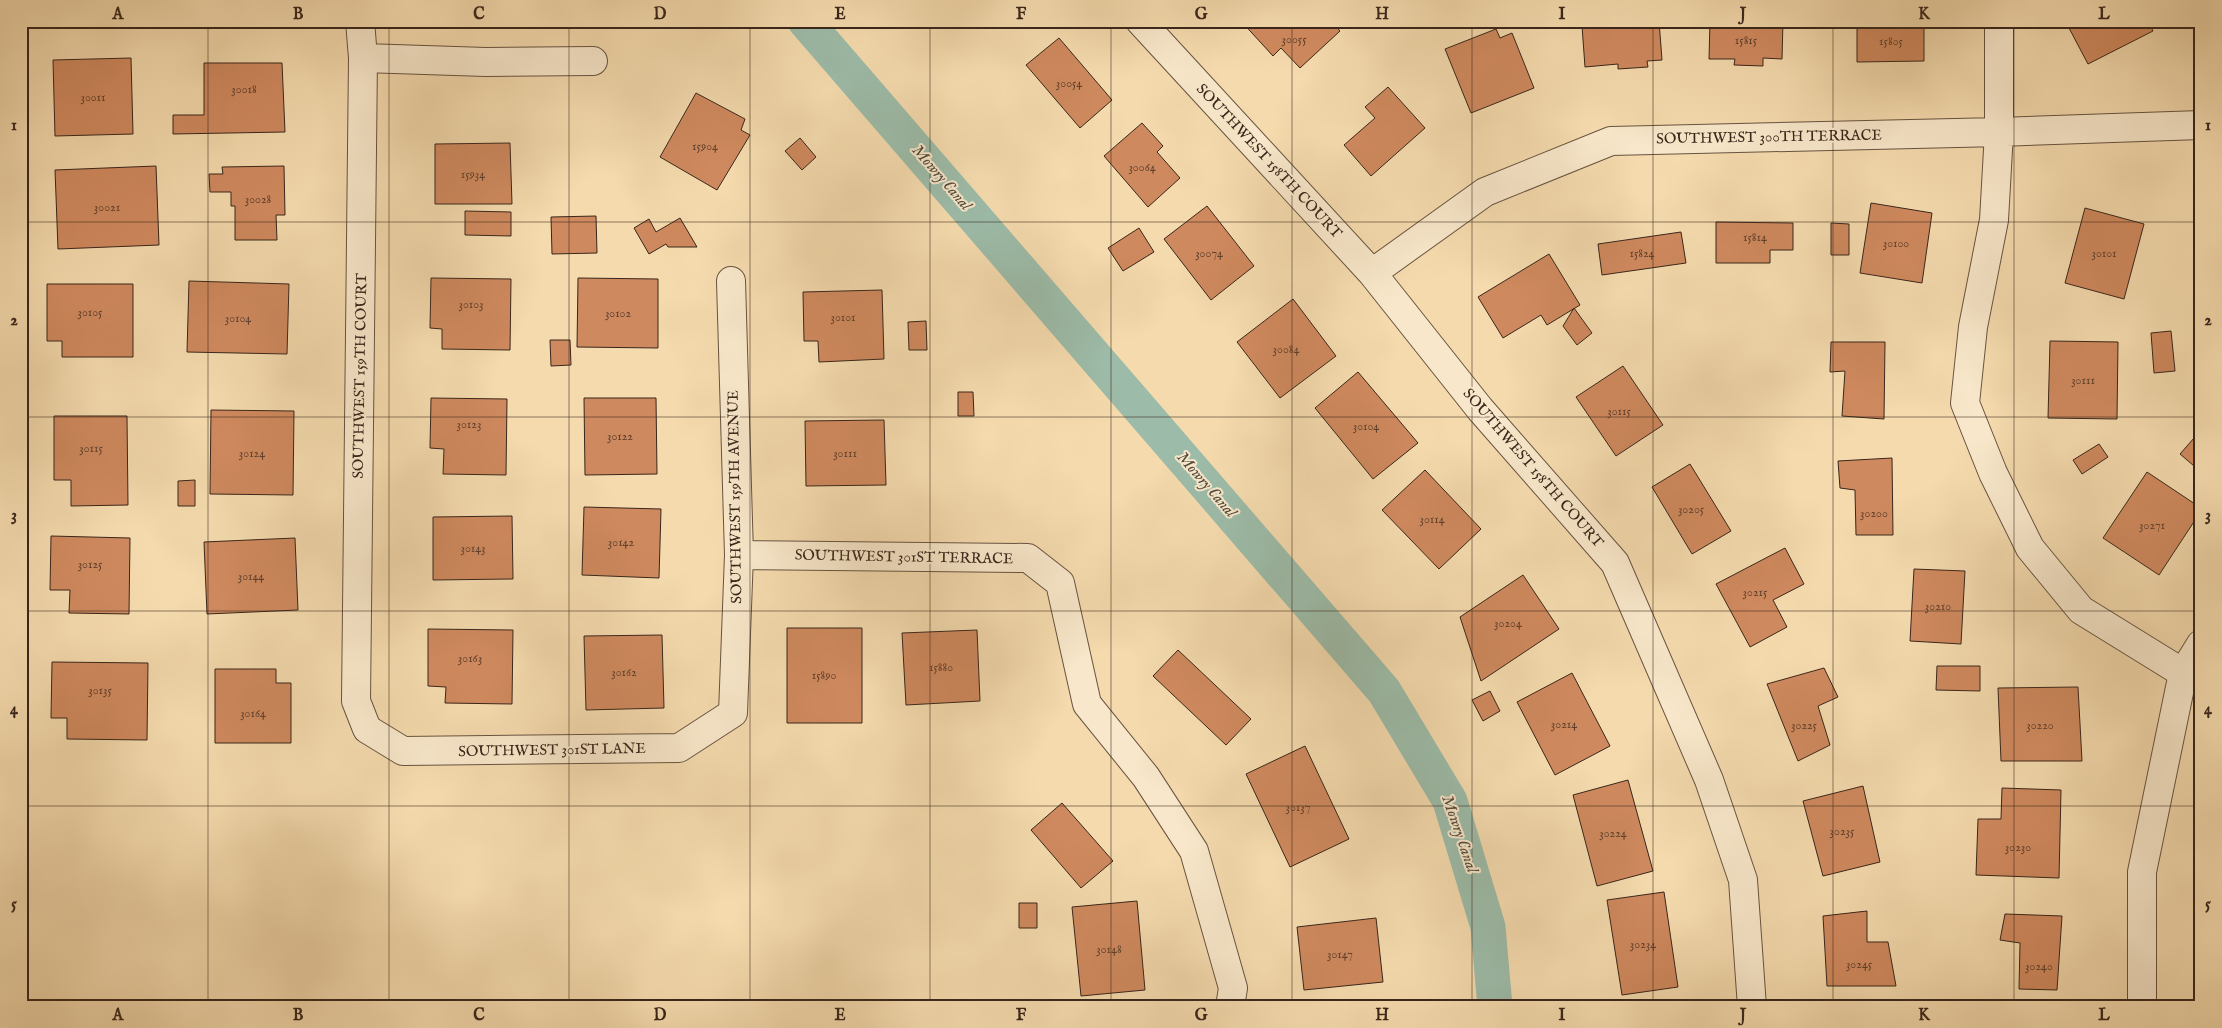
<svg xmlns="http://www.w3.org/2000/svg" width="2222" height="1028" font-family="'IM FELL English',serif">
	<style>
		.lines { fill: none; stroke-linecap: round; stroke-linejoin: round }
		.canal { stroke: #9cbba8; stroke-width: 35 }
		.building { fill: #cf895e; stroke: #39261b }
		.minor-casing { stroke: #685340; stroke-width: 30 }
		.minor { stroke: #f8e7ca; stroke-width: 28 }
		.grid { fill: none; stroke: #39261b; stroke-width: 1; stroke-opacity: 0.55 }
		.labels { text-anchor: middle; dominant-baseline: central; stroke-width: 4; stroke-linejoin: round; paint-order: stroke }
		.number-label { font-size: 12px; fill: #5e3f2c }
		.street-label { font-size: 15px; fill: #39261b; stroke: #f8e7ca }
		.water-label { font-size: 16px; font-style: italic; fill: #524b3e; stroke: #f8e7ca }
		.neatline { fill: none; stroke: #39261b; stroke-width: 2 }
		.grid-label { font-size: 16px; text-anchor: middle; font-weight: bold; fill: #39261b }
	</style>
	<rect width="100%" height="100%" fill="#f4daad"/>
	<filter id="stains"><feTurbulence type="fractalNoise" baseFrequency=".004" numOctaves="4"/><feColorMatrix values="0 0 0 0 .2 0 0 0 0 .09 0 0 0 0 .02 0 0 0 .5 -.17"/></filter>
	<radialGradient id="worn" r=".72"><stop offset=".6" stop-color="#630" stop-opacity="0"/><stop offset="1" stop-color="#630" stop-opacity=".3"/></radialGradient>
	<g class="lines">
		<path class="canal" d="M 805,21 L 1384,691 L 1450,801 L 1488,927 L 1495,1007"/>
	</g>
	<path class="building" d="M 1241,21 L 1331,21 L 1340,31 L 1300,68 L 1281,48 L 1273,56 Z
		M 1644,21 L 1659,21 L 1662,60 L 1647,61 L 1648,67 L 1618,69 L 1618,64 L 1585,67 L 1582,26 Z
		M 1710,21 L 1783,21 L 1782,59 L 1763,58 L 1763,66 L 1734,65 L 1735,59 L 1709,59 Z
		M 1857,21 L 1924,21 L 1924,61 L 1857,62 Z
		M 2076,21 L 2148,21 L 2153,31 L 2088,64 L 2069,28 L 2078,23 Z
		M 1496,29 L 1500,38 L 1512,33 L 1534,88 L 1471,113 L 1445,49 Z
		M 1059,38 L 1112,100 L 1080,128 L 1026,65 Z
		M 131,58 L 133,134 L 55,136 L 53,60 Z
		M 204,63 L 282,63 L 285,132 L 173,134 L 173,115 L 204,115 Z
		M 1388,87 L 1425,128 L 1371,176 L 1344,145 L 1375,118 L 1365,107 Z
		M 696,93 L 745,119 L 741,130 L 750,135 L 717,190 L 660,157 Z
		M 1142,123 L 1163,146 L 1157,152 L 1180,178 L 1148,207 L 1104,156 Z
		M 800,138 L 816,157 L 802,170 L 785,151 Z
		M 510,143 L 512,204 L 435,204 L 435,144 Z
		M 156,166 L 159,245 L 58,249 L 55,170 Z
		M 284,166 L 285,215 L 276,215 L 277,240 L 235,240 L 235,206 L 231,206 L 231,192 L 210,192 L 209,174 L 223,174 L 222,167 Z
		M 1871,203 L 1932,213 L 1922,283 L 1860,273 Z
		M 1207,206 L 1254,266 L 1211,300 L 1164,239 Z
		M 2085,208 L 2144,224 L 2124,299 L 2065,283 Z
		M 465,211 L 511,212 L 511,236 L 465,235 Z
		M 596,216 L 597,253 L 552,254 L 551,217 Z
		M 680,218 L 697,247 L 668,247 L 666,244 L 649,254 L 634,228 L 649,219 L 656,232 Z
		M 1716,222 L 1793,223 L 1793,250 L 1770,250 L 1770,263 L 1716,263 Z
		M 1831,223 L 1849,224 L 1849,255 L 1831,255 Z
		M 1139,228 L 1154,252 L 1123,271 L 1108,248 Z
		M 1681,232 L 1686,263 L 1602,275 L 1598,244 Z
		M 1549,254 L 1580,305 L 1547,325 L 1541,315 L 1503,338 L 1478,297 Z
		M 431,278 L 511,279 L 510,350 L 442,349 L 442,329 L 430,328 Z
		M 578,278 L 658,279 L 658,348 L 577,347 Z
		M 189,281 L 289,284 L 287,354 L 187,352 Z
		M 47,284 L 133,284 L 133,357 L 62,357 L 62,341 L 47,341 Z
		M 882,290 L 884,359 L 819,362 L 818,341 L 804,341 L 803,292 Z
		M 1293,299 L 1336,356 L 1280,398 L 1237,342 Z
		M 1574,308 L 1592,333 L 1577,345 L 1563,326 Z
		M 926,321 L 927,350 L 909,350 L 908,322 Z
		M 2171,331 L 2175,371 L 2154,373 L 2151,333 Z
		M 550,340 L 570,340 L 571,365 L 551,366 Z
		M 2050,341 L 2118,342 L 2117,419 L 2048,418 Z
		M 1831,342 L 1885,342 L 1884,419 L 1842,416 L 1845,371 L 1830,372 Z
		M 1623,366 L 1663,425 L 1616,456 L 1576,397 Z
		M 1358,372 L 1418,443 L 1373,479 L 1315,408 Z
		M 958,392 L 973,392 L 974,416 L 958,416 Z
		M 431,398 L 507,399 L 506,475 L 443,474 L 444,449 L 430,448 Z
		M 584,398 L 656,398 L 657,474 L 585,475 Z
		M 211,410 L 294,411 L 293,495 L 210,494 Z
		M 54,416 L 127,416 L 128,505 L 71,506 L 71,480 L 54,480 Z
		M 884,420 L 886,485 L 806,486 L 805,421 Z
		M 2201,430 L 2201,472 L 2180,454 Z
		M 2099,444 L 2108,457 L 2082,474 L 2073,460 Z
		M 1892,458 L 1893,535 L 1856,535 L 1855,490 L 1840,488 L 1838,461 Z
		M 1690,464 L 1731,531 L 1692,554 L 1652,487 Z
		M 1425,470 L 1481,529 L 1439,569 L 1382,510 Z
		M 2147,472 L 2201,508 L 2201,511 L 2159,575 L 2103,538 Z
		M 195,480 L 195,506 L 178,506 L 178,481 Z
		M 584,507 L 661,509 L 659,578 L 582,575 Z
		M 512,516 L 513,579 L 433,580 L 433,517 Z
		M 51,536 L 130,538 L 129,614 L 69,613 L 70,590 L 50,590 Z
		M 295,538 L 298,610 L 207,614 L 204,542 Z
		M 1785,548 L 1804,584 L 1773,600 L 1787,627 L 1750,647 L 1716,584 Z
		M 1914,569 L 1965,571 L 1961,644 L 1910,641 Z
		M 1523,575 L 1559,629 L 1481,681 L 1460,617 Z
		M 787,628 L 862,628 L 862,723 L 787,723 Z
		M 428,629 L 513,630 L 512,704 L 445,703 L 446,687 L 428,686 Z
		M 977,630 L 980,701 L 906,705 L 902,633 Z
		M 662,635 L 664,708 L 586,710 L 584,636 Z
		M 1178,650 L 1251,719 L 1226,745 L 1153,676 Z
		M 52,662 L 148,663 L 147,740 L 67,739 L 67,718 L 51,718 Z
		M 1937,666 L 1980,666 L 1980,691 L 1936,690 Z
		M 1824,668 L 1838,697 L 1818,706 L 1830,745 L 1798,761 L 1767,684 Z
		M 215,669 L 276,669 L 276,683 L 291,683 L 291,743 L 215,743 Z
		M 1572,673 L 1610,746 L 1555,775 L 1517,702 Z
		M 2078,687 L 2082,761 L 2001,761 L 1998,688 Z
		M 1490,691 L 1500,711 L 1483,721 L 1472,700 Z
		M 1305,746 L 1349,839 L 1290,867 L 1246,774 Z
		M 1628,780 L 1653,871 L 1597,886 L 1573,795 Z
		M 1863,786 L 1880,862 L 1823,876 L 1803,801 Z
		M 2002,788 L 2061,790 L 2059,878 L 1976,875 L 1978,819 L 2001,819 Z
		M 1062,803 L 1113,861 L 1081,888 L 1031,830 Z
		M 1664,892 L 1678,987 L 1622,995 L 1607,900 Z
		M 1137,901 L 1145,990 L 1081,996 L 1072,907 Z
		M 1019,903 L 1037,903 L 1037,928 L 1019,928 Z
		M 1867,911 L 1867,942 L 1888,942 L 1896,986 L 1827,986 L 1823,916 Z
		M 2005,914 L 2062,916 L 2057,990 L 2019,989 L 2020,943 L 2000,940 Z
		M 1376,918 L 1383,982 L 1304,990 L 1297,927 Z
		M 1938,1001 L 1938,1007 L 1914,1007 L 1913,1002 Z
		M 140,1005 L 140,1007 L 72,1007 L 72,1006 Z"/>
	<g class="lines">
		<defs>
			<path id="minor" d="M 360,21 L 363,58 L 356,701 L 367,729 L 403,751 L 679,748 L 733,713 L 739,555 L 731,281
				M 1140,21 L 1372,273 L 1480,409 L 1615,563 L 1709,780 L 1743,880 L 1752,1007
				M 1999,21 L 1999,132 L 1994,220 L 1973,327 L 1965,403 L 1993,473 L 2030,548 L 2081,610 L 2183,673
				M 363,58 L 486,62 L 593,61
				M 1372,273 L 1485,192 L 1611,141 L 1999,132 L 2201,125
				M 739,555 L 1028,558 L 1060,583 L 1087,704 L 1146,777 L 1194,851 L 1233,988 L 1230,1007
				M 2142,1007 L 2142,872 L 2183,673 L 2201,644"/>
		</defs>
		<use href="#minor" class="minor-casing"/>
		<use href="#minor" class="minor"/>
	</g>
	<path class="grid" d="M 208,21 L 208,1007M 389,21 L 389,1007M 569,21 L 569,1007M 750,21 L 750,1007M 930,21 L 930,1007M 1111,21 L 1111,1007M 1292,21 L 1292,1007M 1472,21 L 1472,1007M 1653,21 L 1653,1007M 1833,21 L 1833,1007M 2014,21 L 2014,1007M 21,222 L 2201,222M 21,417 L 2201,417M 21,611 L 2201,611M 21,806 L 2201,806"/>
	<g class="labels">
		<g class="number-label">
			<text x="1294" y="39">30055</text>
			<text x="1746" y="40">15815</text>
			<text x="1891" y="41">15805</text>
			<text x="1069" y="83">30054</text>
			<text x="244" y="89">30018</text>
			<text x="93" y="97">30011</text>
			<text x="705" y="146">15904</text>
			<text x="1142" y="167">30064</text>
			<text x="473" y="174">15934</text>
			<text x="258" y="199">30028</text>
			<text x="107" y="207">30021</text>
			<text x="1755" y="237">15814</text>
			<text x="1896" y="243">30100</text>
			<text x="1209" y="253">30074</text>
			<text x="1642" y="253">15824</text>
			<text x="2104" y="253">30101</text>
			<text x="471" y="304">30103</text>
			<text x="90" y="312">30105</text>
			<text x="618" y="313">30102</text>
			<text x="843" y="317">30101</text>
			<text x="238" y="318">30104</text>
			<text x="1286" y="349">30084</text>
			<text x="2083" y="380">30111</text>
			<text x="1619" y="411">30115</text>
			<text x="469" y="424">30123</text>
			<text x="1366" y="426">30104</text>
			<text x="620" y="436">30122</text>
			<text x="91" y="448">30115</text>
			<text x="252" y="453">30124</text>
			<text x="845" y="453">30111</text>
			<text x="1691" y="509">30205</text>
			<text x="1874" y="513">30200</text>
			<text x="1432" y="519">30114</text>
			<text x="2152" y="525">30271</text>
			<text x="621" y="542">30142</text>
			<text x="473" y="548">30143</text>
			<text x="90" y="564">30125</text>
			<text x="251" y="576">30144</text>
			<text x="1755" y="592">30215</text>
			<text x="1938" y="606">30210</text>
			<text x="1508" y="623">30204</text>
			<text x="470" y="658">30163</text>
			<text x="941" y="667">15880</text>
			<text x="624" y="672">30162</text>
			<text x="824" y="675">15890</text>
			<text x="100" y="690">30135</text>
			<text x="253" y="713">30164</text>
			<text x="1564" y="724">30214</text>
			<text x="1804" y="725">30225</text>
			<text x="2040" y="725">30220</text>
			<text x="1298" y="807">30137</text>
			<text x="1842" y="831">30235</text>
			<text x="1613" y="833">30224</text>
			<text x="2018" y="847">30230</text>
			<text x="1643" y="944">30234</text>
			<text x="1109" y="949">30148</text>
			<text x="1340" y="954">30147</text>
			<text x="1859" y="964">30245</text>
			<text x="2039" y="966">30240</text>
		</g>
		<g class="street-label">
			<text transform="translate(1769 137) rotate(-1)">SOUTHWEST 300TH TERRACE</text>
			<text transform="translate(1269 161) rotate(47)">SOUTHWEST 158TH COURT</text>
			<text transform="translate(360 376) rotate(-89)">SOUTHWEST 159TH COURT</text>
			<text transform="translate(1533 468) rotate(49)">SOUTHWEST 158TH COURT</text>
			<text transform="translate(735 497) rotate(-91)">SOUTHWEST 159TH AVENUE</text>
			<text transform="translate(904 557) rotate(1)">SOUTHWEST 301ST TERRACE</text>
			<text transform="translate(552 750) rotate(-1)">SOUTHWEST 301ST LANE</text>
		</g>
		<g class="water-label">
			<text transform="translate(941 178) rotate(49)">Mowry Canal</text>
			<text transform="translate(1206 485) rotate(49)">Mowry Canal</text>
			<text transform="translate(1459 834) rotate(71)">Mowry Canal</text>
		</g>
	</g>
	<rect width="2222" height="1028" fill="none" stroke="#f4daad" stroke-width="55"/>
	<rect x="28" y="28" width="2166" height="972" class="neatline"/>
	<g class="grid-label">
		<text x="118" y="19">A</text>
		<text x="298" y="19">B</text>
		<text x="479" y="19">C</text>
		<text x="660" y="19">D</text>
		<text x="840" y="19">E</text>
		<text x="1021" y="19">F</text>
		<text x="1201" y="19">G</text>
		<text x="1382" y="19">H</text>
		<text x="1562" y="19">I</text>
		<text x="1743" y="19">J</text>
		<text x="1924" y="19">K</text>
		<text x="2104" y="19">L</text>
		<text x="14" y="130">1</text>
		<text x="2208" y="130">1</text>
		<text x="14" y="325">2</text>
		<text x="2208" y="325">2</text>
		<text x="14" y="520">3</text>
		<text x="2208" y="520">3</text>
		<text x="14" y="714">4</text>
		<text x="2208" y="714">4</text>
		<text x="14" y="909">5</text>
		<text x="2208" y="909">5</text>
		<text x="118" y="1020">A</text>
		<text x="298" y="1020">B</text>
		<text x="479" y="1020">C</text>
		<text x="660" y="1020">D</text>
		<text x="840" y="1020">E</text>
		<text x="1021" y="1020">F</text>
		<text x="1201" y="1020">G</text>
		<text x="1382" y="1020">H</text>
		<text x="1562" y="1020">I</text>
		<text x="1743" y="1020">J</text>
		<text x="1924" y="1020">K</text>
		<text x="2104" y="1020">L</text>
	</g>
	<rect width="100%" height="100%" filter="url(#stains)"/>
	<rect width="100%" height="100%" fill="url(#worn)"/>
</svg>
